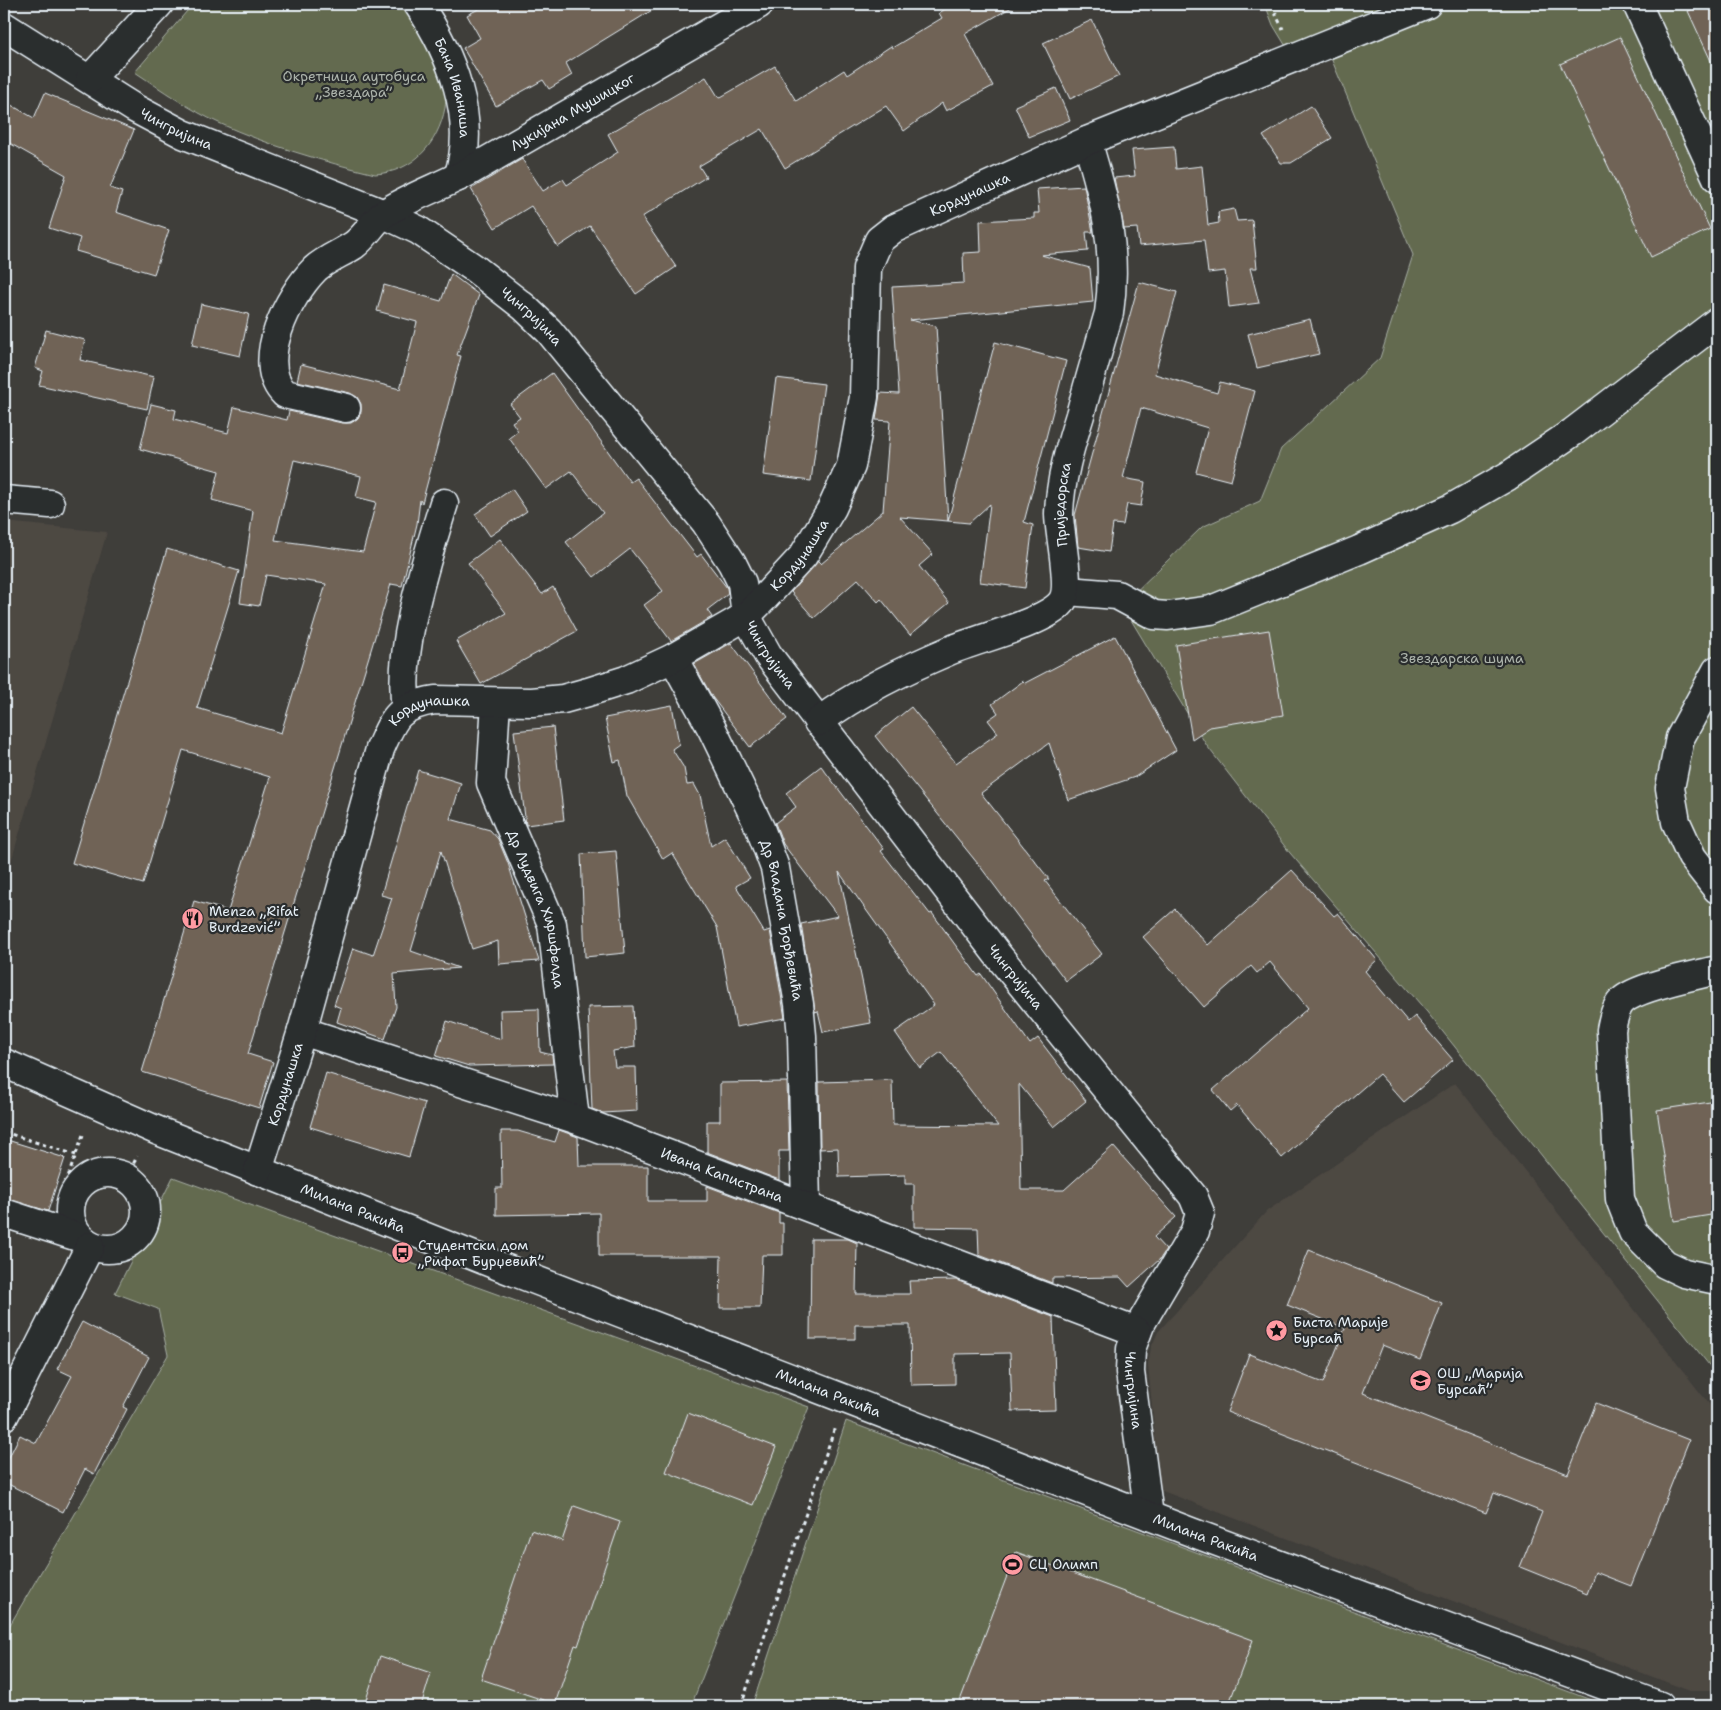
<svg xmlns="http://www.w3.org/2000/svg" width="1721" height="1710" font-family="'Shantell Sans',sans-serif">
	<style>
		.built { fill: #4e4943 }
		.green { fill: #646a50; stroke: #a6aea4 }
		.building { fill: #706457; stroke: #e8f1f8; fill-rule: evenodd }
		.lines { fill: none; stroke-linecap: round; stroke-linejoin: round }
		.minor-casing { stroke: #e8f1f8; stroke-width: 31 }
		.path { stroke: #e8f1f8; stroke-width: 3; stroke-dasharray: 4 4; stroke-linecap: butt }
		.minor { stroke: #2a2d2e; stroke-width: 28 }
		.labels { text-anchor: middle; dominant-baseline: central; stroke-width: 4.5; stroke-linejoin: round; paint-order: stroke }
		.park-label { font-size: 14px; fill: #adb4ac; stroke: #2a2d2e }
		.street-label { font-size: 14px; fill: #e8f1f8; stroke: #2a2d2e }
		.poi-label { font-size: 14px; fill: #e8f1f8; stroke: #2a2d2e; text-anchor: start }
	</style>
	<rect width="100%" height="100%" fill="#3f3e3a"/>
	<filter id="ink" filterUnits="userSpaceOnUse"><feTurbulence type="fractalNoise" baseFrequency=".02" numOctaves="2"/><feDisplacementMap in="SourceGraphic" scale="10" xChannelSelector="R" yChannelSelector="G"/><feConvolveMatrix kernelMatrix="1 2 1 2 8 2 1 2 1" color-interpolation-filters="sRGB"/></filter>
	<g filter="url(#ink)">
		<path class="built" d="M 4,522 L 107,532 L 4,886 Z
			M 1455,1083 L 1717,1414 L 1717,1691 L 1690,1691 L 1160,1490 L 1148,1364 L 1151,1348 L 1158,1332 L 1267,1211 Z"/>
		<path class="green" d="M 193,4 L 401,4 C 417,27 436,54 445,81 C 447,88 446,100 445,108 C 438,144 413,172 375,174 C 324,162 267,145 219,123 C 190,110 162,90 135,72 Z
			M 1265,4 L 1717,4 L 1717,1375 L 1427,1012 L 1290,853 L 1207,746 L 1122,605 L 1202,527 L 1260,501 L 1281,449 L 1380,358 L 1413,255 L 1331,58 L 1287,48 L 1273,25 Z
			M 173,1177 L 809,1407 L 691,1706 L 4,1706 L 4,1635 L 168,1355 L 158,1309 L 115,1293 Z
			M 846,1421 L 1607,1706 L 752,1706 Z"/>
		<path class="building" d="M 488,4 L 662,4 L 566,63 L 572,75 L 549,89 L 543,80 L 496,106 L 463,48 L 480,38 L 467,15 Z
			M 953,4 L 1017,4 L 965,34 L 993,86 L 946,111 L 942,103 L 904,131 L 886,106 L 785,168 L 762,129 L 699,166 L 706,177 L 642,217 L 676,267 L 636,294 L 590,226 L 558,247 L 531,206 L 495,228 L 471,189 L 522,159 L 543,191 L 563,179 L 567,185 L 618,152 L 608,134 L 706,77 L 719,98 L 775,66 L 796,101 L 844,70 L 847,75 L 891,46 L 892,48 L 942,18 L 939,13 Z
			M 1704,4 L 1717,4 L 1717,74 L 1688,11 Z
			M 1092,20 L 1119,76 L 1070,99 L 1043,43 Z
			M 1620,37 L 1710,229 L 1651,257 L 1560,64 Z
			M 1056,88 L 1070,120 L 1029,137 L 1015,106 Z
			M 45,93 L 134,130 L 110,188 L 122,192 L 116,212 L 169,230 L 154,274 L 76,251 L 80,238 L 49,228 L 66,175 L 4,140 L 4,101 L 34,118 Z
			M 1311,106 L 1332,138 L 1291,163 L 1281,163 L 1263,136 Z
			M 1174,147 L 1176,169 L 1202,166 L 1208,225 L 1219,223 L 1218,212 L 1234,209 L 1237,221 L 1252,220 L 1257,268 L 1250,268 L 1259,303 L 1229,307 L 1225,271 L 1208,273 L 1204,240 L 1139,246 L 1137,228 L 1124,229 L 1114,178 L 1135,176 L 1132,150 Z
			M 1084,186 L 1093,232 L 1086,232 L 1088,251 L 1041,255 L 1090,268 L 1093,302 L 910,320 L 936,326 L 948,521 L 900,517 L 933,554 L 919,566 L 949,603 L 910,635 L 881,599 L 878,602 L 858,579 L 814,618 L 791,592 L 818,561 L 821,564 L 883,511 L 890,421 L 876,420 L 880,393 L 899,394 L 892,287 L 964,283 L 963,253 L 981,252 L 980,221 L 1034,218 L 1034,213 L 1039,213 L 1037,189 Z
			M 451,274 L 479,295 L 457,355 L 461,356 L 422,503 L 420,500 L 417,524 L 402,586 L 391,584 L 248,1054 L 273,1062 L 259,1108 L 142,1072 L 194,901 L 228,911 L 270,777 L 183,750 L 143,884 L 72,863 L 167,549 L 239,571 L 197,708 L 281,733 L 326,584 L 266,575 L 259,606 L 240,603 L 253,511 L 212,500 L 219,471 L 140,449 L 151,404 L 176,410 L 174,419 L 228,433 L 234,407 L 287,420 L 289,411 L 342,423 L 351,423 L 358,418 L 361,412 L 361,404 L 357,397 L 350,393 L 297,381 L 301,364 L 400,389 L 417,322 L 377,311 L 384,285 L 441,301 ZM 294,460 L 361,476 L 356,497 L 376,502 L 363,552 L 275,540 Z
			M 1139,282 L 1177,292 L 1155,374 L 1217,393 L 1220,382 L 1255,391 L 1231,481 L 1196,472 L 1208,428 L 1141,408 L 1123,478 L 1145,482 L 1141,506 L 1127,504 L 1123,525 L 1113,524 L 1109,552 L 1078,547 L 1075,515 Z
			M 201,304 L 249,314 L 240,356 L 192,345 Z
			M 1310,319 L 1319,354 L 1257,368 L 1248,334 Z
			M 46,330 L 85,340 L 80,360 L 154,377 L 147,409 L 39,385 L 43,371 L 35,368 Z
			M 995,342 L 1066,361 L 1024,522 L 1033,525 L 1025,588 L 980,582 L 990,504 L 969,523 L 948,521 Z
			M 552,373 L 630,482 L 636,478 L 697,557 L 701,554 L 727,588 L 728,594 L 707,610 L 712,617 L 671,641 L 644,605 L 663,591 L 630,549 L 594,577 L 566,542 L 603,513 L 571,471 L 546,489 L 509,438 L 518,431 L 512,422 L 520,417 L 510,404 Z
			M 776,378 L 824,384 L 811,481 L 763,475 Z
			M 512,489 L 527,511 L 490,536 L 475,514 Z
			M 500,539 L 542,594 L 553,587 L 577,631 L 481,684 L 456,641 L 506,613 L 468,563 Z
			M 1269,630 L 1283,715 L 1210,727 L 1192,739 L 1176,645 Z
			M 1115,636 L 1176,750 L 1135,777 L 1068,800 L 1049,743 L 981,793 L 1049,879 L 1045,881 L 1102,954 L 1066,981 L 982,869 L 875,736 L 911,707 L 956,763 L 998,733 L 988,720 L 998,713 L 992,704 L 1023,681 L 1025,683 Z
			M 731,643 L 787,719 L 750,747 L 712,697 L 694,664 Z
			M 672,705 L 679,744 L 672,749 L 684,768 L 687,785 L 694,784 L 700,795 L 711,846 L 725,837 L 750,878 L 736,886 L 764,932 L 770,930 L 785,1018 L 736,1027 L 717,927 L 672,853 L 663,859 L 627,796 L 620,760 L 614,762 L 605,718 Z
			M 553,727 L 564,820 L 526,825 L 514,731 Z
			M 821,766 L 884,849 L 881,851 L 930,914 L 932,913 L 978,976 L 981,974 L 1030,1044 L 1038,1038 L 1086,1101 L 1054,1127 L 1019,1084 L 1021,1190 L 1064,1190 L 1113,1146 L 1176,1217 L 1154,1237 L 1166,1250 L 1160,1259 L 1129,1287 L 1120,1277 L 1052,1278 L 1052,1283 L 979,1255 L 978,1228 L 914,1227 L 914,1184 L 905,1184 L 905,1175 L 839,1177 L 838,1148 L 820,1149 L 819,1082 L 892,1080 L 893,1125 L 998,1126 L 941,1052 L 920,1068 L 895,1032 L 934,1005 L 839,872 L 871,1023 L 823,1032 L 818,1011 L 815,1012 L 801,924 L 838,916 L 783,844 L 775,823 L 796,807 L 786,793 Z
			M 418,770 L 461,783 L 450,819 L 490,830 L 498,839 L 508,863 L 539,961 L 499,964 L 498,941 L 472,949 L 441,851 L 411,951 L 459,968 L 394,974 L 396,1007 L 385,1039 L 337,1022 L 341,1008 L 334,1005 L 353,948 L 373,955 L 392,898 L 381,895 Z
			M 616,851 L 625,953 L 585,957 L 581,854 Z
			M 1292,870 L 1334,916 L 1338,913 L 1377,960 L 1365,971 L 1408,1022 L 1415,1016 L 1453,1060 L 1404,1102 L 1379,1074 L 1282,1158 L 1237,1105 L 1230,1111 L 1213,1090 L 1308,1008 L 1270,962 L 1257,973 L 1251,966 L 1204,1007 L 1143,937 L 1175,909 L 1208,945 Z
			M 633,1006 L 635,1047 L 613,1051 L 615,1067 L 636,1067 L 637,1111 L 603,1113 L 592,1109 L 588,1007 Z
			M 539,1009 L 540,1052 L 552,1055 L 553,1064 L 469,1066 L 436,1056 L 447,1021 L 501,1039 L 500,1010 Z
			M 326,1073 L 425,1103 L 409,1157 L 310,1127 Z
			M 787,1082 L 789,1151 L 779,1151 L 779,1180 L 707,1152 L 707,1121 L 720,1121 L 720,1083 Z
			M 1717,1101 L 1717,1214 L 1674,1221 L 1657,1110 Z
			M 559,1130 L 578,1137 L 579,1166 L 648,1166 L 648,1201 L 707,1201 L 707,1186 L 779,1213 L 779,1223 L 783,1223 L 783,1255 L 762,1255 L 760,1308 L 720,1308 L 721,1256 L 599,1256 L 599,1213 L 496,1215 L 496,1188 L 502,1188 L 501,1131 L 518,1131 L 555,1142 Z
			M 4,1139 L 65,1158 L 48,1211 L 4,1198 Z
			M 811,1239 L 848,1239 L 857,1243 L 856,1294 L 910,1294 L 909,1281 L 956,1280 L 1053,1317 L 1056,1410 L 1012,1411 L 1010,1353 L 955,1354 L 955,1384 L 911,1385 L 910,1325 L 855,1325 L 855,1339 L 810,1339 Z
			M 1309,1250 L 1442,1303 L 1420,1360 L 1382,1345 L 1363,1393 L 1568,1474 L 1596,1403 L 1689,1440 L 1631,1586 L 1595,1572 L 1587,1594 L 1520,1567 L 1542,1512 L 1494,1493 L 1486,1513 L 1227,1412 L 1249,1354 L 1323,1383 L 1345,1328 L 1287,1305 Z
			M 82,1322 L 149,1357 L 123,1407 L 127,1409 L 94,1474 L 85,1469 L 63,1512 L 4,1482 L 4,1467 L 20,1435 L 36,1443 L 72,1376 L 57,1369 Z
			M 688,1413 L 776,1447 L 753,1505 L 666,1472 Z
			M 574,1506 L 620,1522 L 578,1646 L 575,1645 L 555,1704 L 481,1679 L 531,1530 L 562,1541 Z
			M 1016,1552 L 1253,1640 L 1228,1706 L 958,1706 Z
			M 380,1656 L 431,1673 L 421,1706 L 364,1706 Z"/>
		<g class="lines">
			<defs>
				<g id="minor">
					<path id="s1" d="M 418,4 C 451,53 478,119 458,177"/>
					<path d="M 1637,4 L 1717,178"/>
					<path id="s2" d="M 4,26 L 134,108 L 183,134 L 384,214 L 418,230 L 474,268 L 524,307 L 549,331 L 706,523 L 732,563 L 742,583 L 746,616 L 768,655 L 997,954 L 1193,1196 L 1200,1213 L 1195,1231 L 1140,1325 L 1131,1349 L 1130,1372 L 1149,1516"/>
					<path d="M 90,79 L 159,4"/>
					<path id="s3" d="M 346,408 L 285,394 C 253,363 289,295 315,269 C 326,259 342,253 354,245 C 366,236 375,219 385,213 C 413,195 445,185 473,169 C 569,114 664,59 759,4"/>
					<path d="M 4,500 L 50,504"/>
					<path d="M 1067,591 L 1117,595 L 1154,615 L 1168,616 L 1211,610 L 1359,550 L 1450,509 L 1508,476 L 1573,432 L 1717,322"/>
					<path id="s4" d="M 673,658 L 712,729 L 760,828 L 775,868 L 799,1004 L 802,1036 L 806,1205"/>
					<path d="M 1717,670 L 1680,738 L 1670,788 L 1676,822 L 1692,857 L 1717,889"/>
					<path id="s5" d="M 496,702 L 491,783 L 552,924 L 575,1119"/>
					<path d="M 406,708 C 397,648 426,562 444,503"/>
					<path id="s6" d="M 818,722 C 858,692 904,670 951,650 C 977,639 1044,623 1061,603 C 1073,589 1059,535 1059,514 C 1060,480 1070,447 1080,415 C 1089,381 1099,347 1109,313 C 1118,251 1105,199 1087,141"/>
					<path d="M 1717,970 C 1694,976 1638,986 1622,1001 C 1615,1008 1613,1020 1611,1030 L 1620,1199 L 1633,1232 L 1665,1264 L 1684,1273 L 1717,1280"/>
					<path id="s7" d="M 302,1031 L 575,1119 L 1137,1332"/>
					<path id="s8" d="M 4,1063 L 156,1130 L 499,1266 L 1191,1532 L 1660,1706"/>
					<path id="s9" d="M 258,1171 L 302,1031 L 380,749 C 394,717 398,706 435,700 L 532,702 L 563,699 L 588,692 L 626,680 L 673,658 L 746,616 L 767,595 L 803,556 L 832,508 L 851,466 L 864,397 L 867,268 L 879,240 L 893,229 L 1087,141 L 1427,4"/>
					<circle cx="108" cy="1211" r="38"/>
					<path d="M 4,1213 L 78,1237"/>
					<path d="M 4,1416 L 90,1246"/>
				</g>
			</defs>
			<use href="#minor" class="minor-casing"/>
			<path class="path" d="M 1275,4 L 1276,15 L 1283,29
				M 4,1132 L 76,1155
				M 127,1178 L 137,1156
				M 60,1199 L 84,1132
				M 741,1706 L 835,1427"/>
			<use href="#minor" class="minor"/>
		</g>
	</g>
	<defs>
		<symbol id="restaurant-disc" viewBox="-11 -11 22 22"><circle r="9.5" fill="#ff9aa2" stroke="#2a2d2e"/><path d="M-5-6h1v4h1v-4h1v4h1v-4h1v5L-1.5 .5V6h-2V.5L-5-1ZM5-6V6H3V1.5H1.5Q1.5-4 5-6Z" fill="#111"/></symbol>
		<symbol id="bus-disc" viewBox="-11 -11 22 22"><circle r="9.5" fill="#ff9aa2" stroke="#2a2d2e"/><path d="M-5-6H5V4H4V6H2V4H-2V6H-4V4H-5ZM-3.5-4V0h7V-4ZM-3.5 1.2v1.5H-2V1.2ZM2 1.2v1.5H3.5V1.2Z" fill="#111"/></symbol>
		<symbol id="sight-disc" viewBox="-11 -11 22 22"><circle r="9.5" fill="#ff9aa2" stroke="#2a2d2e"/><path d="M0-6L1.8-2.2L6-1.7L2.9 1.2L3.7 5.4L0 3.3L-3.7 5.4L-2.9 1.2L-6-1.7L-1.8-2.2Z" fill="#111"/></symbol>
		<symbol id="school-disc" viewBox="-11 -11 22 22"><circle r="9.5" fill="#ff9aa2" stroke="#2a2d2e"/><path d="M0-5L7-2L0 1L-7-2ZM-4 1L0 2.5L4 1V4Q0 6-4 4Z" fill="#111"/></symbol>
		<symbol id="stadium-disc" viewBox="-11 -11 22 22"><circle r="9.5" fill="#ff9aa2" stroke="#2a2d2e"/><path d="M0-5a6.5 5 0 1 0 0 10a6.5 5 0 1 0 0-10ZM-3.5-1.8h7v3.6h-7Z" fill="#111"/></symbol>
	</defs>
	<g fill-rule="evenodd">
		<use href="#restaurant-disc" x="180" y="906" width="25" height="25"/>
		<use href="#bus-disc" x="390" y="1240" width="25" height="25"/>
		<use href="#sight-disc" x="1264" y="1318" width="25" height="25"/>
		<use href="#school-disc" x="1408" y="1368" width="25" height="25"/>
		<use href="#stadium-disc" x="1000" y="1552" width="25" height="25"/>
	</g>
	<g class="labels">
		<g class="park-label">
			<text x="354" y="76">Окретница аутобуса<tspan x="354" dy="16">„Звездара”</tspan></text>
			<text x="1462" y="658">Звездарска шума</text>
		</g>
		<g class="street-label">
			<text stroke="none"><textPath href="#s1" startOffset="92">Бана Иваниша</textPath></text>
			<text stroke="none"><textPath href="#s3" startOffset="506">Лукијана Мушицког</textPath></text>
			<text stroke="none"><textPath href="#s2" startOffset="201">Чингријина</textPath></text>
			<text stroke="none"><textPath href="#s9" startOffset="1365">Кордунашка</textPath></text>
			<text stroke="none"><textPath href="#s2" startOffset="606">Чингријина</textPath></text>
			<text stroke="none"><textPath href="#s6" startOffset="372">Приједорска</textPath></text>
			<text stroke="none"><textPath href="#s9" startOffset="930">Кордунашка</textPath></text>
			<text stroke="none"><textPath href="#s2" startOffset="1026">Чингријина</textPath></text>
			<text stroke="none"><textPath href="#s9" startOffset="510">Кордунашка</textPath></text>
			<text stroke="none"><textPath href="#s5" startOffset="216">Др Лудвига Хиршфелда</textPath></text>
			<text stroke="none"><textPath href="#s4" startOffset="286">Др Владана Ђорђевића</textPath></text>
			<text stroke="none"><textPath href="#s2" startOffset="1431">Чингријина</textPath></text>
			<text stroke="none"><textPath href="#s9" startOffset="91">Кордунашка</textPath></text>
			<text stroke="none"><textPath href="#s7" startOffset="444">Ивана Капистрана</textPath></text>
			<text stroke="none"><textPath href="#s8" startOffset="378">Милана Ракића</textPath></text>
			<text stroke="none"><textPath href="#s2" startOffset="1926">Чингријина</textPath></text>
			<text stroke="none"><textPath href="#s8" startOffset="888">Милана Ракића</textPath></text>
			<text stroke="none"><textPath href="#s8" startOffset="1292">Милана Ракића</textPath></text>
		</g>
		<g class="poi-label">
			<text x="209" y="911">Menza „Rifat<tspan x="209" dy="16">Burdzević”</tspan></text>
			<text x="418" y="1245">Студентски дом<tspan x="418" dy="16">„Рифат Бурџевић”</tspan></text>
			<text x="1293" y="1322">Биста Марије<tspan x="1293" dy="16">Бурсаћ</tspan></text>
			<text x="1437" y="1373">ОШ „Марија<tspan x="1437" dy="16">Бурсаћ”</tspan></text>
			<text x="1029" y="1564">СЦ Олимп</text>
		</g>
	</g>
	<rect width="1721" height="1710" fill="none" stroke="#2a2d2e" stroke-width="20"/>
	<rect x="10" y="10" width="1701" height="1690" fill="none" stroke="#e8f1f8" stroke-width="2" filter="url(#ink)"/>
</svg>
